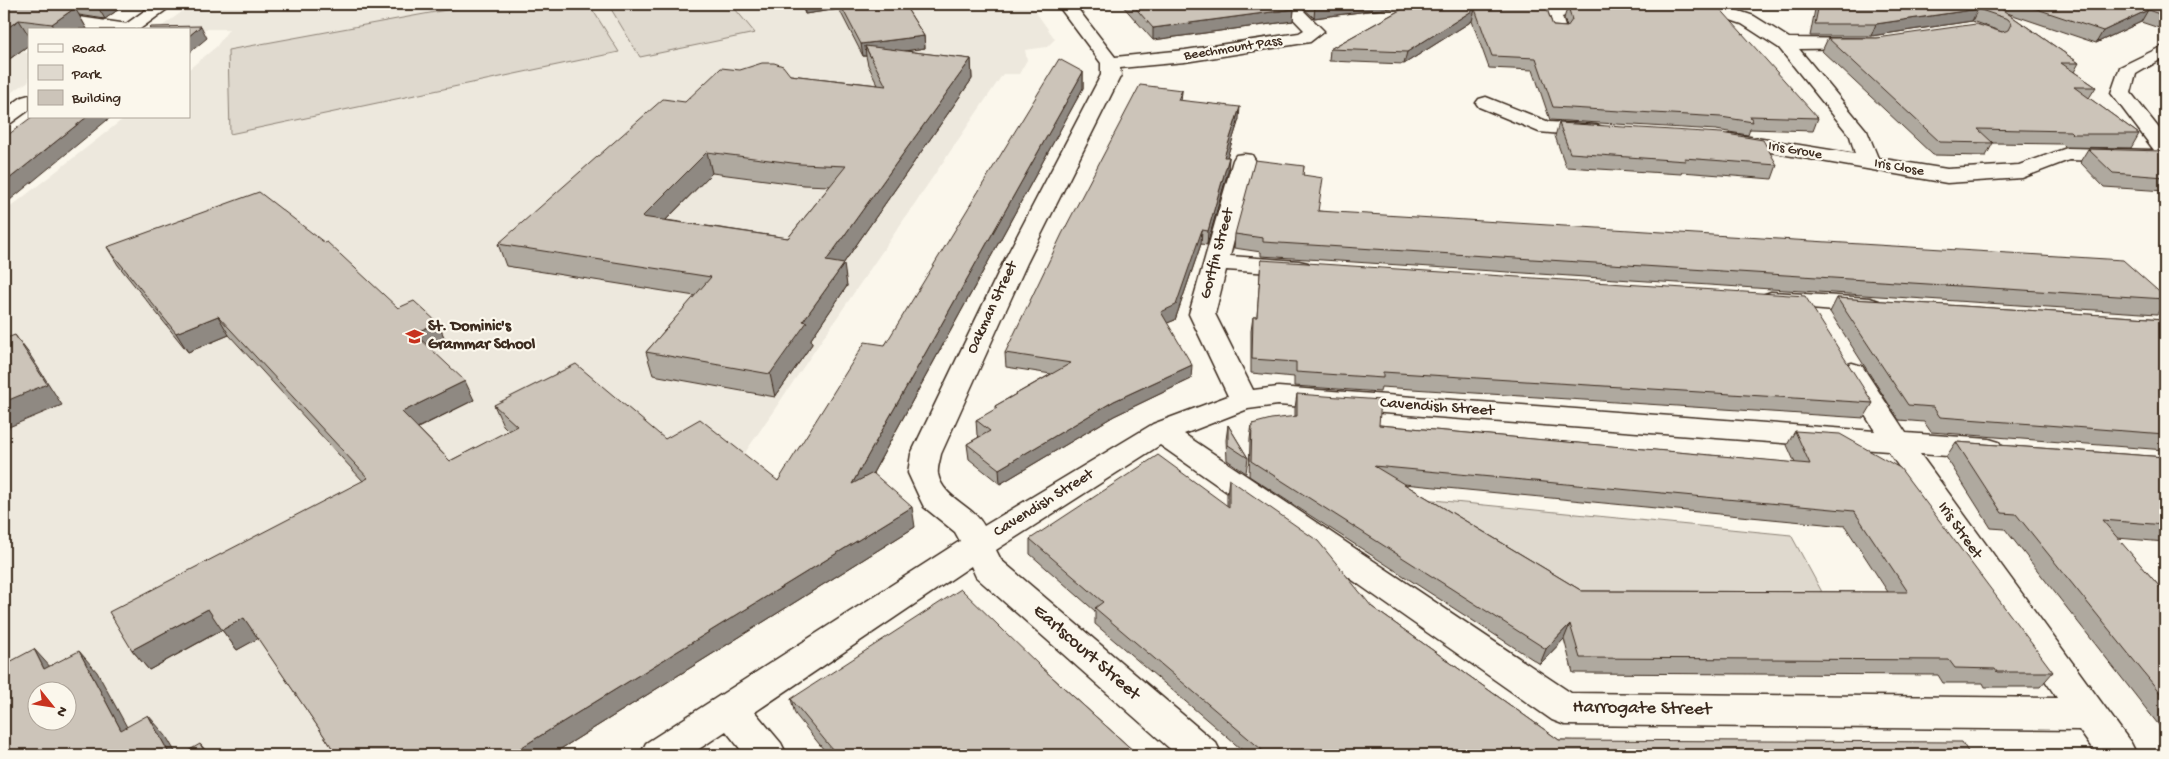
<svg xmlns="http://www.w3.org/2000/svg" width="2169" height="759" font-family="'Gochi Hand',sans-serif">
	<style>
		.built { fill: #ede8dd; fill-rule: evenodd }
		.green { fill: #dfd9ce; stroke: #8d8276 }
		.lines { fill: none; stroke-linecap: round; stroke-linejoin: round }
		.minor-casing { stroke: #3b2a1e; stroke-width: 3 }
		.primary-casing { stroke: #3b2a1e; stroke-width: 3 }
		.minor { fill: #fbf7ec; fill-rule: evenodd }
		.primary { fill: #fbf7ec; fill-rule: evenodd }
		.wall { fill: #afa99f; stroke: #3b2a1e; fill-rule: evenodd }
		.shaded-wall { fill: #8f8982; stroke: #3b2a1e }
		.building { fill: #ccc4b9; stroke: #3b2a1e; fill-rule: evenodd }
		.labels { text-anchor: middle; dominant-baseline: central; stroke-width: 4.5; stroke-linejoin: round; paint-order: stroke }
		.far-street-label { font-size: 14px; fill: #3b2a1e; stroke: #fbf7ec }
		.street-label { font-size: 16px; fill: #3b2a1e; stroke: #fbf7ec }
		.poi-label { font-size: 16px; font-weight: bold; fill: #3b2a1e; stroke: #fbf7ec; text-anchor: start }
		.near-street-label { font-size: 19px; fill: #3b2a1e; stroke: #fbf7ec }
	</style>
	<rect width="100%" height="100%" fill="#fbf7ec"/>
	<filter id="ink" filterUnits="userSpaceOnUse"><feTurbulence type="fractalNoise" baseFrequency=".02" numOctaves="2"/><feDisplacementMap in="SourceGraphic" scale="10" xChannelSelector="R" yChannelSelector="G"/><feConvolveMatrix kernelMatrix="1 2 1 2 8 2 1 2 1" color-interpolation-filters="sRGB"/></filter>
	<g filter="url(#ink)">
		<path class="built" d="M 193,4 L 1030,4 L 1055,39 L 1047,47 L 1025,50 L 1027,60 L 1019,74 L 1003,74 L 740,460 L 767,497 L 335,755 L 4,755 L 4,212 L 127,116 L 189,116 L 189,69 L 216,47 L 229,29 L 158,29 ZM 38,692 L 68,692 L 68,722 L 38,722 Z
			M 4,49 L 29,53 L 29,81 L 4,97 Z"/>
		<path class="green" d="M 479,4 L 589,4 L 619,52 L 230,134 L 228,50 Z
			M 608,4 L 731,4 L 755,33 L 640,57 Z
			M 1423,499 L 1791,535 L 1822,592 L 1583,592 Z"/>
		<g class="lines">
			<defs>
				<path id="minor" d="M 6,4 L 30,4 L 23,9 L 128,24 L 134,25 L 137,29 L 87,29 L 11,18 L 4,15 Z
					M 1057,4 L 1074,4 L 1115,57 L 1185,50 L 1299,33 L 1304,30 L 1279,4 L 1297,4 L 1324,31 L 1310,42 L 1304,43 L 1185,62 L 1120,68 L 1121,75 L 1027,263 L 941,454 C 940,460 937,468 938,474 C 943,499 973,505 984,526 L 1153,424 L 1228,396 L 1189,314 L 1233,160 L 1236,155 L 1244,154 L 1252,155 L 1255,160 L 1230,256 L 1299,261 L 1308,263 L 1311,268 L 1308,273 L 1299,275 L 1226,270 L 1215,314 L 1253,390 L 1278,387 L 1875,431 L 1838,372 L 1842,366 L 1852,363 L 1862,366 L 1906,433 L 1989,439 L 1999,442 L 2004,449 L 1999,456 L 1989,459 L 1920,454 L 2131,743 L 2137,755 L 2097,755 L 2079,730 L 1565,725 L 1552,720 L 1160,445 L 996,550 L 1001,560 L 1216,743 L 1222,755 L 1177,755 L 976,577 L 971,566 L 755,712 L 781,743 L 787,755 L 745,755 L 726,731 L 690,755 L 640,755 L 646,743 L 960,541 L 955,532 L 924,507 L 920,499 L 908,473 L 911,454 L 1003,263 L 1101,75 L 1101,63 ZM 1278,405 L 1888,451 L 2057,698 L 1571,693 L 1184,434 L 1248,409 Z
					M 1568,4 L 1592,4 L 1589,8 L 1562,17 L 1567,33 L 1564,37 L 1552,37 L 1544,15 L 1547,11 Z
					M 1693,4 L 1718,4 L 1754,16 L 1789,38 L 1867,39 L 1870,43 L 1867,47 L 1861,48 L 1799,49 L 1867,131 L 1878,158 L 1947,169 L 2019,165 L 2067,148 L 2154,150 L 2111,93 L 2120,67 L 2165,45 L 2165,57 L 2136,74 L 2131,93 L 2165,136 L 2165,163 L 2069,160 L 2022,178 L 1947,183 L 1724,144 L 1721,140 L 1724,136 L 1731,134 L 1855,154 L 1850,136 L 1779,48 L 1742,24 L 1696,8 Z
					M 1486,97 L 1549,122 L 1596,125 L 1603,127 L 1606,131 L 1603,135 L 1596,137 L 1539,132 L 1479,107 L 1476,103 L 1479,99 Z
					M 1771,292 L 1870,298 L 1879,301 L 1883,306 L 1879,311 L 1870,314 L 1762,305 L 1758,300 L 1762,295 Z"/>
				<path id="primary" d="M 154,4 L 174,4 L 140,29 L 119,29 Z
					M 29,95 L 29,110 L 11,123 L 4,125 L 4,110 L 22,97 Z"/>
			</defs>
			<use href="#minor" class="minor-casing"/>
			<use href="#primary" class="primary-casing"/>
			<use href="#minor" class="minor"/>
			<use href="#primary" class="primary"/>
		</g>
		<path class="wall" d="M 4,4 L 126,4 L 105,19 L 79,15 L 87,29 L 29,29 L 29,45 L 4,63 Z
			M 801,4 L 904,4 L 924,36 L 925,48 L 904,51 L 971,59 L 972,79 L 843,264 L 847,286 L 811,339 L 812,344 L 775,397 L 653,375 L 646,352 L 695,296 L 506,266 L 498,244 L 685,102 L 790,75 L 878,85 L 868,65 L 866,56 L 863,56 L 839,9 L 805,14 ZM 712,173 L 804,185 L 830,186 L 788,238 L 666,220 Z
			M 1121,4 L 1289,4 L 1294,9 L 1293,21 L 1153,40 Z
			M 1299,4 L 1563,4 L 1547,9 L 1553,26 L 1567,27 L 1564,18 L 1568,6 L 1818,118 L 1813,131 L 1750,129 L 1748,135 L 1716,130 L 1550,120 L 1533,70 L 1489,68 L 1472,21 L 1404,64 L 1329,61 L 1330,49 L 1407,6 L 1314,18 Z
			M 1816,4 L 2165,4 L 2165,30 L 2141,22 L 2096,43 L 2007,13 L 2079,63 L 2074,72 L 2096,87 L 2089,98 L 2139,134 L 2131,148 L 2065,147 L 2062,144 L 1993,143 L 1986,156 L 1933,155 L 1822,51 L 1828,38 L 1877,38 L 2002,32 L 1972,21 L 1871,36 L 1810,36 Z
			M 1083,72 L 1083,88 L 873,473 L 915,527 L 551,755 L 337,755 L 258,638 L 237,650 L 222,630 L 149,670 L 132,650 L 363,481 L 229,335 L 188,352 L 118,265 L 107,247 L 398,308 L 438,323 L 446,342 L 431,349 L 474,400 L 418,428 L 450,461 L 509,431 L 503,425 L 494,405 L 665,439 L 778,481 L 885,345 Z
			M 1182,90 L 1181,100 L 1239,119 L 1227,157 L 1229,157 L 1228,171 L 1207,245 L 1201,244 L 1175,320 L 1167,323 L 1191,379 L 1114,416 L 1000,484 L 969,459 L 967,444 L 979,437 L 977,435 L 976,420 L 995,410 L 995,406 L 1051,374 L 1006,367 L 1005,353 Z
			M 1559,123 L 1777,165 L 1772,179 L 1682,172 L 1681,174 L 1566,167 L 1555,136 Z
			M 2088,149 L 2165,153 L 2165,191 L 2104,187 L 2080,162 Z
			M 1304,166 L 1303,175 L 1318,211 L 2165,297 L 2165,302 L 2157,314 L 1261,256 L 1261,252 L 1234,248 L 1235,234 Z
			M 1261,260 L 1873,403 L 1864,418 L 1381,387 L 1380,392 L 1294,386 L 1294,377 L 1251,373 L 1251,331 L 1253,317 L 1257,317 Z
			M 1837,298 L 2165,319 L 2165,450 L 1931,432 L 1924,422 L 1899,420 L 1830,312 Z
			M 1297,394 L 1379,425 L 1795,463 L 1787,445 L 1795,431 L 2053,672 L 2040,687 L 1985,687 L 1983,683 L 1943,683 L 1938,675 L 1573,673 L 1564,639 L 1540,664 L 1249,476 L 1250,439 L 1252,424 L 1295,417 L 1295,408 ZM 1404,484 L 1845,526 L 1888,592 L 1582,591 Z
			M 1228,425 L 1248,458 L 1246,473 L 1227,460 L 1226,440 Z
			M 1956,442 L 2165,457 L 2165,542 L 2117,538 L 2165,593 L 2165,733 L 2005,529 L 1991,528 L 1946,457 Z
			M 1229,479 L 1372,607 L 1559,740 L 1970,755 L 1248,755 L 1095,624 L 1095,611 L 1030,554 L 1030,539 L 1227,506 L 1227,494 Z
			M 1041,667 L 1138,755 L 828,755 L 795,714 L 791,699 Z"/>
		<path class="shaded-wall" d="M 96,4 L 126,4 L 105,19 Z
			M 804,4 L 838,4 L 839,9 L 805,14 Z
			M 1335,4 L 1421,4 L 1314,18 L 1315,6 Z
			M 1545,4 L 1563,4 L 1546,10 Z
			M 75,8 L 87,29 L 54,29 L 52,24 Z
			M 1294,9 L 1293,21 L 1153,40 L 1153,28 Z
			M 1475,9 L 1472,21 L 1404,64 L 1407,52 Z
			M 1978,9 L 1972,21 L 1871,36 L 1876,24 Z
			M 2148,10 L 2141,22 L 2096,43 L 2103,31 Z
			M 19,20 L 29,36 L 29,45 L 4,63 L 4,30 Z
			M 201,26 L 207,38 L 189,53 L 189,36 Z
			M 924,36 L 925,48 L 870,56 L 865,46 L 866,56 L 863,56 L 861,44 Z
			M 971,59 L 972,79 L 829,284 L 826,261 Z
			M 1083,72 L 1083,88 L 856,504 L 852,484 Z
			M 1182,90 L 1181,102 L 1178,100 Z
			M 1240,107 L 1239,119 L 1223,170 L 1224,157 Z
			M 88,116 L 112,116 L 4,205 L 4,183 Z
			M 707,152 L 712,173 L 648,238 L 642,217 Z
			M 1229,157 L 1228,171 L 1207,245 L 1208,231 Z
			M 1202,230 L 1201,244 L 1175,320 L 1160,326 L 1161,312 Z
			M 844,264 L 847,286 L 811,339 L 812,344 L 775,397 L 770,374 L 803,321 Z
			M 218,316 L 229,335 L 188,352 L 176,333 Z
			M 438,323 L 446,342 L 423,352 L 414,333 Z
			M 15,335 L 30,355 L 62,405 L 4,429 L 4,402 Z
			M 1192,365 L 1191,379 L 1114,416 L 1000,484 L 999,469 L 1114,401 Z
			M 465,381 L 474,400 L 411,431 L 402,412 Z
			M 912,507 L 915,527 L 551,755 L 509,755 Z
			M 208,609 L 223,629 L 149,670 L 132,650 Z
			M 244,618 L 259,638 L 237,650 L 222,630 Z
			M 1570,624 L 1564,639 L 1540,664 L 1546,649 Z
			M 34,649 L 53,670 L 44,669 Z
			M 79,651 L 97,672 L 140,751 L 121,730 Z
			M 148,715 L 166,736 L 177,755 L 170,755 Z
			M 200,744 L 210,755 L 207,755 Z"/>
		<path class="building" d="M 4,4 L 42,4 L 75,8 L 52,24 L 19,20 L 4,30 Z
			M 840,4 L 904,4 L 924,36 L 861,44 Z
			M 1132,4 L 1289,4 L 1294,9 L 1153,28 Z
			M 1313,4 L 1335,4 L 1315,6 Z
			M 1411,4 L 1545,4 L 1553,26 L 1567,27 L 1572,20 L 1568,6 L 1576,4 L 1716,4 L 1818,118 L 1750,116 L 1753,122 L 1721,117 L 1553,107 L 1536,58 L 1492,56 L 1475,9 L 1407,52 L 1330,49 Z
			M 1819,4 L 1994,4 L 2079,63 L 2061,63 L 2096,87 L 2074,87 L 2139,134 L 2073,134 L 2070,131 L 1978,129 L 1993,143 L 1940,142 L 1828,38 L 1877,38 L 1976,24 L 2002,32 L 2009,30 L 2012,24 L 2008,19 L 1978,9 L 1876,24 L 1815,24 Z
			M 2022,4 L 2165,4 L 2165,16 L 2148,10 L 2103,31 Z
			M 201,26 L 189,36 L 189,29 L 149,29 L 151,27 Z
			M 865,46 L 971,59 L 826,261 L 844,264 L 803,321 L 807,322 L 770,374 L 646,352 L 711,277 L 498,244 L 663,99 L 685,102 L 721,68 L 740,70 L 762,63 L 774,63 L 783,66 L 790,75 L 886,86 ZM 707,152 L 800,164 L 846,166 L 788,238 L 642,217 Z
			M 1059,59 L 1083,72 L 852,484 L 873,473 L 912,507 L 509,755 L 337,755 L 244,618 L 222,630 L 208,609 L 132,650 L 109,612 L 368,478 L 218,316 L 176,333 L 107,247 L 259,192 L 325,243 L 327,242 L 398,308 L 414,301 L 438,323 L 414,333 L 465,381 L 402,412 L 450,461 L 517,426 L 494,405 L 576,364 L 665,439 L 700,419 L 778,481 L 865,342 L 885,345 Z
			M 1140,85 L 1182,90 L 1178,100 L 1240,107 L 1224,157 L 1229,157 L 1208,231 L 1202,230 L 1176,305 L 1161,312 L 1192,365 L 1114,401 L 999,469 L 967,444 L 990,431 L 976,420 L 997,408 L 995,406 L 1071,363 L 1005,353 L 1062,234 Z
			M 33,116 L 88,116 L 4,183 L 4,138 Z
			M 1559,123 L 1721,133 L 1763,140 L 1777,165 L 1684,158 L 1686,161 L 1570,153 Z
			M 2088,149 L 2163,151 L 2165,153 L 2165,177 L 2113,173 Z
			M 1255,160 L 1304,166 L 1303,175 L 1323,178 L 1318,211 L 2123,260 L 2165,297 L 2165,299 L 1263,242 L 1263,238 L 1235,234 Z
			M 1261,260 L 1805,296 L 1873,403 L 1383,372 L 1383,378 L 1296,372 L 1296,362 L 1252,359 L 1253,317 L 1257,317 Z
			M 1837,298 L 2165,319 L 2165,434 L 1940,417 L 1933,407 L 1908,405 Z
			M 15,335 L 47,384 L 4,402 L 4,339 Z
			M 1297,394 L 1381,400 L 1379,425 L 1810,464 L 1795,431 L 1840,434 L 1900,468 L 2053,672 L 1997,672 L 1995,669 L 1955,668 L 1949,660 L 1580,658 L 1570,624 L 1546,649 L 1251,461 L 1252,424 L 1271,419 L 1297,416 ZM 1374,466 L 1854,511 L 1908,592 L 1582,591 Z
			M 1228,425 L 1248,458 L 1228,445 Z
			M 1956,442 L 2165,457 L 2165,525 L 2102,520 L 2165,593 L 2165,699 L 2016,514 L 2002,513 Z
			M 1158,455 L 1229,507 L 1229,479 L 1318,541 L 1372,607 L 1559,740 L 1962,742 L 1970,755 L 1268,755 L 1095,608 L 1103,602 L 1030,539 Z
			M 961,589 L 1041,667 L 1138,755 L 837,755 L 791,699 Z
			M 34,649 L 44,669 L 79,651 L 121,730 L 148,715 L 170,755 L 4,755 L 4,665 ZM 38,692 L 68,692 L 68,722 L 38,722 Z
			M 200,744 L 207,755 L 181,755 Z"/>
	</g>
	<defs>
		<symbol id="school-bare" viewBox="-9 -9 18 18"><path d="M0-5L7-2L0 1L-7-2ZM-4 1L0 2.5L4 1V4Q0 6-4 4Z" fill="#c8321e" stroke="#fbf7ec" stroke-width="2.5" paint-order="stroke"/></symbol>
	</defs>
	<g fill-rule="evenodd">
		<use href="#school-bare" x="402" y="324" width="25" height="25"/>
	</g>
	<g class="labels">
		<g class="far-street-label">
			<text transform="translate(1233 49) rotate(-9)">Beechmount Pass</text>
			<text transform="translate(1795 151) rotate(10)">Iris Grove</text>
			<text transform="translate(1899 168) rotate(10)">Iris Close</text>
		</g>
		<g class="street-label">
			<text transform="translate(1218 254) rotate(-75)">Gortfin Street</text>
			<text transform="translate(993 308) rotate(-65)">Oakman Street</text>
			<text transform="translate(1437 408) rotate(4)">Cavendish Street</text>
			<text transform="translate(1044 504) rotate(-32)">Cavendish Street</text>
			<text transform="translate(1959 531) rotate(55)">Iris Street</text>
		</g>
		<g class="poi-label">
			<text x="428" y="327">St. Dominic's<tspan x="428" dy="18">Grammar School</tspan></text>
		</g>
		<g class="near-street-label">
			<text transform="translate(1086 653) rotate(41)">Earlscourt Street</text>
			<text transform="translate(1642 709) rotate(1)">Harrogate Street</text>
		</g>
	</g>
	<rect width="2169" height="759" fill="none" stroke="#fbf7ec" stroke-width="20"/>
	<rect x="10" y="10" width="2149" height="739" fill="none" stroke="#3b2a1e" stroke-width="2" filter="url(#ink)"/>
	<rect x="28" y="28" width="162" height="90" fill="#fbf7ec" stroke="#aea59a"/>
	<rect x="38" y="44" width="25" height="8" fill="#fbf7ec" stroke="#aea59a"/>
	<text x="72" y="52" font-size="15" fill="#3b2a1e">Road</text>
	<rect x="38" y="65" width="25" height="15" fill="#dfd9ce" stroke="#aea59a"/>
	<text x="72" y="78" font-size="15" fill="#3b2a1e">Park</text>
	<rect x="38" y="90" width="25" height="15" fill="#ccc4b9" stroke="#aea59a"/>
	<text x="72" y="102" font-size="15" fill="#3b2a1e">Building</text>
	<g transform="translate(52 706) rotate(120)"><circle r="24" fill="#fbf7ec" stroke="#aea59a"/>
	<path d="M0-4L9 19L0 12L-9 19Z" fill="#c8321e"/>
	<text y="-8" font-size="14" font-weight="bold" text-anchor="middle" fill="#3b2a1e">N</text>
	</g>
</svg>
